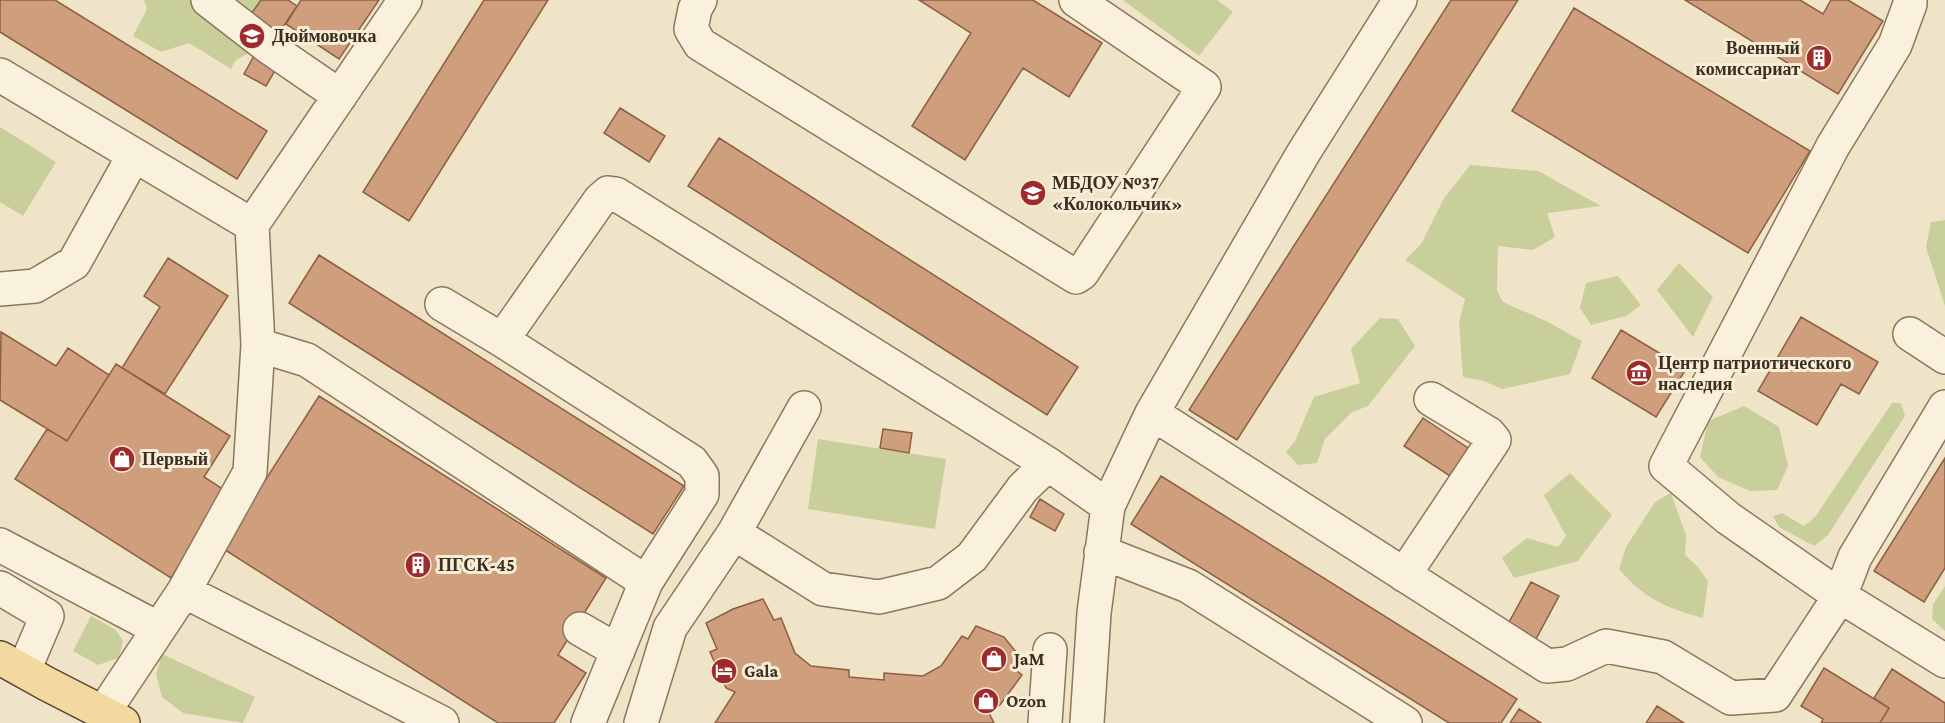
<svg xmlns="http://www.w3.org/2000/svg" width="1945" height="723" font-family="'Crimson Pro',serif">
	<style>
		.green { fill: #c9cf9b }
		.building { fill: #cf9f7d; stroke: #8d5f41; stroke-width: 1.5 }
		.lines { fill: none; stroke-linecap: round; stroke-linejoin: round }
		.minor-casing { stroke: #8d765c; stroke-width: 36 }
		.major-casing { stroke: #5b4430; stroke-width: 36 }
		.minor { stroke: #faf1dc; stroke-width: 33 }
		.major { stroke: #f3d9a0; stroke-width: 33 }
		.labels { text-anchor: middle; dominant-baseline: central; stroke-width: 6; stroke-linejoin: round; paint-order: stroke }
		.poi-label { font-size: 18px; font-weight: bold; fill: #3d2e20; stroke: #f7eed8; text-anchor: start }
	</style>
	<rect width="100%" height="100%" fill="#f0e4c8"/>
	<path class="green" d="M 144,0 L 261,0 L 252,51 L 236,60 L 231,69 L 189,43 L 161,52 L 133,36 L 147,9 Z
		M 1123,0 L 1217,0 L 1233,12 L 1199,56 Z
		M 0,127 L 56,162 L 23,216 L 0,202 Z
		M 1470,165 L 1538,171 L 1601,206 L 1547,213 L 1555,237 L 1533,250 L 1498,246 L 1497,290 L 1503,302 L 1548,322 L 1582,341 L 1570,374 L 1502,389 L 1484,381 L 1463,377 L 1459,322 L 1465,299 L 1405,260 L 1421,244 L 1443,200 Z
		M 1945,220 L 1945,306 L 1926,247 L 1931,222 Z
		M 1679,263 L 1713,297 L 1693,337 L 1657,290 Z
		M 1618,276 L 1641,305 L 1626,316 L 1591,325 L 1580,308 L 1586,283 Z
		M 1380,318 L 1398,319 L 1415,346 L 1368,406 L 1352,412 L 1325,439 L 1317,463 L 1298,465 L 1286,452 L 1295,441 L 1314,397 L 1360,383 L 1351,349 Z
		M 1892,403 L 1901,403 L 1905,416 L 1828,535 L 1814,546 L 1779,527 L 1773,516 L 1782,513 L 1804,526 L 1815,517 Z
		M 1744,406 L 1779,427 L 1788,466 L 1777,490 L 1750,491 L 1718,477 L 1700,457 L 1708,421 Z
		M 818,439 L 946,459 L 935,529 L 808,509 Z
		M 1570,473 L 1612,515 L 1578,561 L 1514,578 L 1502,558 L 1527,538 L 1558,547 L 1566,536 L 1544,495 Z
		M 1671,493 L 1686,535 L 1685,555 L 1698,567 L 1708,581 L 1703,618 C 1668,609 1642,597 1619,569 L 1626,547 L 1655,502 Z
		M 1945,586 L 1945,631 L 1932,619 L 1933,604 Z
		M 91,616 L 116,630 L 123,641 L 119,658 L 98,665 L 73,651 Z
		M 162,654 L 255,697 L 243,723 L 183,713 L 162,697 L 156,674 Z"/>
	<path class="building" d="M 0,0 L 55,0 L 267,131 L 237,179 L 0,32 Z
		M 261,0 L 288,0 L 297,6 L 277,36 L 249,17 Z
		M 301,0 L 379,0 L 339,59 L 286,24 Z
		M 484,0 L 548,0 L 409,221 L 363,192 Z
		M 919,0 L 1033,0 L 1102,43 L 1069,97 L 1023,68 L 965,160 L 912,126 L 971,33 Z
		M 1451,0 L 1518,0 L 1237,440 L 1189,410 Z
		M 1685,0 L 1800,0 L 1823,14 L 1831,0 L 1848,0 L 1883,21 L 1838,94 Z
		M 1574,8 L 1810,151 L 1748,253 L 1512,111 Z
		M 254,56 L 276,69 L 266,86 L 244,74 Z
		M 620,108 L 665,136 L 649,162 L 604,133 Z
		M 719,138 L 1078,367 L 1047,415 L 688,186 Z
		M 319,255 L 684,486 L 653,534 L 289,303 Z
		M 168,258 L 228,296 L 165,394 L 122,368 L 160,307 L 144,296 Z
		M 1801,317 L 1878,362 L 1859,394 L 1841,384 L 1817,425 L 1758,391 Z
		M 1621,330 L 1686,369 L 1656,417 L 1592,378 Z
		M 1,332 L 56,366 L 68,348 L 109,375 L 67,441 L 0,400 Z
		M 116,364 L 230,436 L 204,477 L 226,491 L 171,578 L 15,479 L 47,429 L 67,441 Z
		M 319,396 L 606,578 L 558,655 L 586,673 L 554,723 L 498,723 L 222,548 Z
		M 1423,418 L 1468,448 L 1450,476 L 1404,446 Z
		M 883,429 L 912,433 L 909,453 L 880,448 Z
		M 1945,458 L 1945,568 L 1924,602 L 1874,571 Z
		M 1161,476 L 1517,699 L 1501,723 L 1449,723 L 1131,524 Z
		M 1040,499 L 1064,514 L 1055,531 L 1030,517 Z
		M 1531,582 L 1559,596 L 1536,639 L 1508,624 Z
		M 763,599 L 774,620 L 781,618 L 795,653 L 811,666 L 849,670 L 849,677 L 884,680 L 884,673 L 923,676 L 941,666 L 962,636 L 968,639 L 976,626 L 1004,637 L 1024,662 L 1017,671 L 1022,675 L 1000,705 L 988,711 L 994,723 L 715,723 L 735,692 L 726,688 L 710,652 L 717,649 L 706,623 L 733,609 Z
		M 1824,668 L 1889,708 L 1880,723 L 1821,723 L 1823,719 L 1801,706 Z
		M 1892,669 L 1945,703 L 1945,723 L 1880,723 L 1889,708 L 1874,698 Z
		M 1657,706 L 1684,723 L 1646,723 Z
		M 1519,709 L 1541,723 L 1510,723 Z"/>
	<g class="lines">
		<defs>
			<path id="minor" d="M 208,0 L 270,48 L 340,96
				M 700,0 L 695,9 L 691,29 L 700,44 L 1076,277 L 1082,273 L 1204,87 L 1076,0
				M 1400,0 L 1304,152 L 1152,413 L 1547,666 L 1567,664 L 1606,646 L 1663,657 L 1731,698 L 1775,695 L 1840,596 L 1855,557 L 1945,407
				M 1910,0 L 1910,4 L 1895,45 L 1833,146 L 1666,466 L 1728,518 L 1840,596 L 1945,661
				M 0,75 L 252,225
				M 0,289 L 35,286 L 74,263 L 134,155
				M 1910,334 L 1945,357
				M 502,340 L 600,200 L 608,193 L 616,194 L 1048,464 L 1108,506
				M 258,345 L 307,360 L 646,582 L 702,494 L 702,476 L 692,462 L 502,340 L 442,304
				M 734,533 L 823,589 L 879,597 L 938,583 L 972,557 L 1023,488 L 1048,464
				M 0,545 L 157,628
				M 1101,552 L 1188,586 L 1405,723
				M 1404,575 L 1494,440 L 1489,434 L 1431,399
				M 0,588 L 47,616 L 24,670
				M 184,591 L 442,723
				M 580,629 L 618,651
				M 103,713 L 184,591 L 250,472 L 258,345 L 252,225 L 405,0
				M 588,723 L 646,582
				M 641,723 L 670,628 L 734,533 L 804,408
				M 1045,723 L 1050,650
				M 1087,723 L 1094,613 L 1108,506 L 1152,413"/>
			<path id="major" d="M 0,658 L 47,684 L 123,723"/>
		</defs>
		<use href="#minor" class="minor-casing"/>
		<use href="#major" class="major-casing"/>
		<use href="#minor" class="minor"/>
		<use href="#major" class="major"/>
	</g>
	<defs>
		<symbol id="school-disc" viewBox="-11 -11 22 22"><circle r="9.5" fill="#9e2a2b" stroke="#f7eed8"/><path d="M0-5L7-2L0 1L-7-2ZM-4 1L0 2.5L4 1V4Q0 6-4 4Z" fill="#fff"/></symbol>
		<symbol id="building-disc" viewBox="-11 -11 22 22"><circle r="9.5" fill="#9e2a2b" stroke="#f7eed8"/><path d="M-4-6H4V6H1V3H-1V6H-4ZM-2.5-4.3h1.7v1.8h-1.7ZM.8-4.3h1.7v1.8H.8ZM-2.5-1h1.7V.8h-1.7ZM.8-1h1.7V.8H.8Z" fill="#fff"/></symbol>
		<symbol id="museum-disc" viewBox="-11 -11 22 22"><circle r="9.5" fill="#9e2a2b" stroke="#f7eed8"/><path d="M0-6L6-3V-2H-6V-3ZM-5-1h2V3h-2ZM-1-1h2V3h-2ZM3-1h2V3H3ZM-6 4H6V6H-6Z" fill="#fff"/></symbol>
		<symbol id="shop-disc" viewBox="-11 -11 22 22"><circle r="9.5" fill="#9e2a2b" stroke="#f7eed8"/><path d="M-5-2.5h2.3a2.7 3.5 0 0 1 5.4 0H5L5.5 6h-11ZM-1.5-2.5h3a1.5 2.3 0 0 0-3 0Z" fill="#fff"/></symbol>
		<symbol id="hotel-disc" viewBox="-11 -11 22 22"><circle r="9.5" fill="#9e2a2b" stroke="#f7eed8"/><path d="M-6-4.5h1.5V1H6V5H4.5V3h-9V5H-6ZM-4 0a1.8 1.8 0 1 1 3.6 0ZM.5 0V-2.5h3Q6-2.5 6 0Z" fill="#fff"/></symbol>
	</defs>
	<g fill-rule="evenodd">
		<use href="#school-disc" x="237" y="21" width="30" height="30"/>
		<use href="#building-disc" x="1804" y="43" width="30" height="30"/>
		<use href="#school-disc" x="1018" y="178" width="30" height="30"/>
		<use href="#museum-disc" x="1624" y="358" width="30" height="30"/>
		<use href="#shop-disc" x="107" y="444" width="30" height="30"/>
		<use href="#building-disc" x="403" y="550" width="30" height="30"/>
		<use href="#shop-disc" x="979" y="644" width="30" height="30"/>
		<use href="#hotel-disc" x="709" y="656" width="30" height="30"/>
		<use href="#shop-disc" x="971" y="686" width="30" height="30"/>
	</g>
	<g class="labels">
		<g class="poi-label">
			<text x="272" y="36">Дюймовочка</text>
			<text x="1800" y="48" text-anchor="end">Военный<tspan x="1800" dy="21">комиссариат</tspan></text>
			<text x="1052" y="183">МБДОУ №37<tspan x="1052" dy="21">«Колокольчик»</tspan></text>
			<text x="1658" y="363">Центр патриотического<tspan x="1658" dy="21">наследия</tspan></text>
			<text x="142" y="459">Первый</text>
			<text x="438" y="565">ПГСК-45</text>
			<text x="1014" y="659">JaM</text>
			<text x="744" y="671">Gala</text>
			<text x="1006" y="701">Ozon</text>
		</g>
	</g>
</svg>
